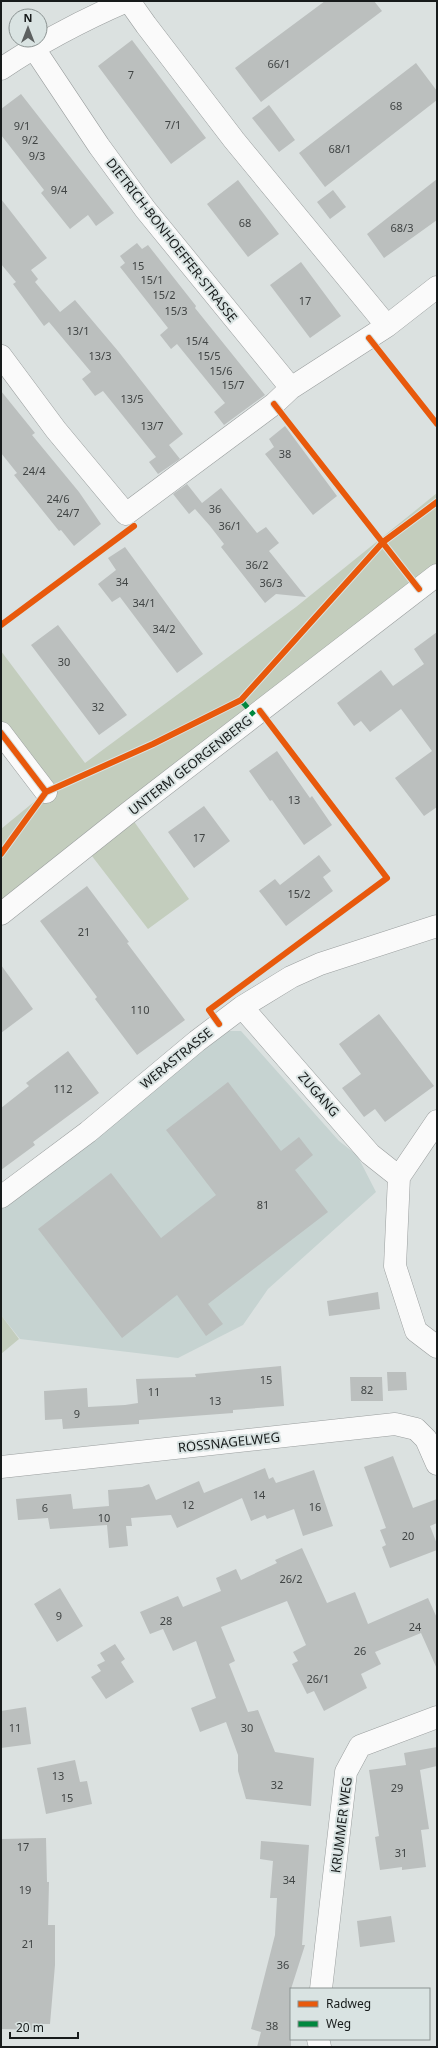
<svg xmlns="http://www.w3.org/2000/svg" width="438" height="2048" font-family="'Noto Sans',sans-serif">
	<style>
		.built { fill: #c6d3d1 }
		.green { fill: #c3cdbd }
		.building { fill: #bbbfbe }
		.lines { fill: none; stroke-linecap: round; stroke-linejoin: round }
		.minor-casing { stroke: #9a9e9e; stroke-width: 23 }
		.minor { stroke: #fafafa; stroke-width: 22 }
		.quiet { stroke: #00873e; stroke-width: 5; stroke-dasharray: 10 5; stroke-linecap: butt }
		.cycleway-casing { stroke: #d9e3e2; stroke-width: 8 }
		.cycleway { stroke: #e8590c; stroke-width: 6 }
		.labels { text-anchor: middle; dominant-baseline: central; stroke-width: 4; stroke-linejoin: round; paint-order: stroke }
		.number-label { font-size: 11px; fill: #404444 }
		.street-label { font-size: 13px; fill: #171b1b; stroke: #d9e3e2 }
	</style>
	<rect width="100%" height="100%" fill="#dbe1e0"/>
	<path class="built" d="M 225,1031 L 241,1031 L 339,1141 L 357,1155 L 376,1192 L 268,1289 L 243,1325 L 178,1358 L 20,1339 L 1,1315 L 1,1198 Z"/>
	<path class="green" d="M 437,493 L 437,575 L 128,813 L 189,899 L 148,929 L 85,847 L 1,914 L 1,829 L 46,792 L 1,733 L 1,651 L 85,763 L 296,607 Z
		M 1,1315 L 19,1339 L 1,1354 Z"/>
	<path class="building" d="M 325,1 L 374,1 L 382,11 L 261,102 L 235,68 Z
		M 132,40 L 206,138 L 171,164 L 98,66 Z
		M 416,63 L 437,91 L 437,100 L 325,187 L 299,153 Z
		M 21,94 L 114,213 L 96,226 L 88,215 L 70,229 L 41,193 L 44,190 L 1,135 L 1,109 Z
		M 269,105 L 295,140 L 279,152 L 252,118 Z
		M 437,179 L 437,220 L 384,258 L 367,234 Z
		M 238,180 L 279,234 L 248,257 L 207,204 Z
		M 333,190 L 346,207 L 330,219 L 317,202 Z
		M 1,199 L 47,258 L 31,270 L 38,279 L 35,282 L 60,312 L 75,300 L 118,351 L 183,434 L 169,445 L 180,459 L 158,474 L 149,462 L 156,457 L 103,391 L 95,396 L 82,379 L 91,372 L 49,322 L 44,326 L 13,284 L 16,282 L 1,264 Z
		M 137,243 L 142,249 L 148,245 L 196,306 L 195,308 L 265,395 L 224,425 L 214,412 L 225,403 L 177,344 L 171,349 L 160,335 L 168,328 L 120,267 L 125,263 L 120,256 Z
		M 301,262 L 341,316 L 310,338 L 270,285 Z
		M 1,391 L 35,433 L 32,435 L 79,492 L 101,524 L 74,546 L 61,530 L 59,531 L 14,475 L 17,473 L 1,453 Z
		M 285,426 L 337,496 L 313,515 L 265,454 L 274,447 L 269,439 Z
		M 187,484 L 202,503 L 221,488 L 257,533 L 266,527 L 279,543 L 269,551 L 306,597 L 276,594 L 265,603 L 221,547 L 224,544 L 210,526 L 195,509 L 189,514 L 173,494 Z
		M 125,547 L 203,654 L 177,673 L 120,597 L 112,602 L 98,584 L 116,570 L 108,558 Z
		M 58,625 L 127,715 L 99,735 L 31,645 Z
		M 437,632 L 437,807 L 424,816 L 395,778 L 432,751 L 401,709 L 370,732 L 361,721 L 354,726 L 337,703 L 381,670 L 393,686 L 424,664 L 414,649 Z
		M 277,751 L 310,798 L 312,796 L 332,825 L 304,845 L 272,800 L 270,801 L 249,771 Z
		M 204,806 L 230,841 L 194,868 L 168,832 Z
		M 319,855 L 331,871 L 323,877 L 333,891 L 286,926 L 259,891 L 275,879 L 280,885 Z
		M 87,886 L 129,942 L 127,943 L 185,1020 L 137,1055 L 95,999 L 97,997 L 40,921 Z
		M 1,965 L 33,1009 L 1,1033 Z
		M 379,1014 L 434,1086 L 385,1122 L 375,1109 L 364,1117 L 342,1088 L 361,1074 L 339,1044 Z
		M 68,1051 L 99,1093 L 33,1142 L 35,1145 L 1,1170 L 1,1108 L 29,1086 L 26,1083 Z
		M 228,1082 L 281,1151 L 299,1137 L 313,1155 L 295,1170 L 328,1212 L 208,1304 L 223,1324 L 206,1336 L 177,1295 L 122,1338 L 38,1229 L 111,1173 L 161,1238 L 216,1195 L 166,1130 Z
		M 378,1292 L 380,1309 L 329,1316 L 327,1301 Z
		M 281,1366 L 284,1406 L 233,1410 L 233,1413 L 139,1420 L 139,1424 L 63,1429 L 62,1419 L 45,1420 L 44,1391 L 87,1388 L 88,1407 L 125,1405 L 138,1403 L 136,1379 L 196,1377 L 195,1374 Z
		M 387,1372 L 406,1372 L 407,1390 L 388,1391 Z
		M 350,1377 L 382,1377 L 383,1401 L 351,1401 Z
		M 393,1456 L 413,1508 L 437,1499 L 437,1523 L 430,1526 L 437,1544 L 437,1550 L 390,1568 L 382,1547 L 386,1545 L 380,1530 L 386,1528 L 364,1467 Z
		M 265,1468 L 269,1479 L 273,1477 L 276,1483 L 314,1470 L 333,1526 L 303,1536 L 294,1509 L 267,1519 L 265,1515 L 251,1521 L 242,1498 L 177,1528 L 171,1515 L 131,1518 L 132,1526 L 126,1526 L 128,1546 L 109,1548 L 107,1525 L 50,1529 L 48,1518 L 18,1520 L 16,1499 L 71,1494 L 73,1509 L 109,1506 L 108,1490 L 142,1487 L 149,1484 L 156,1500 L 199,1481 L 204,1493 Z
		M 302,1548 L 327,1603 L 355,1592 L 368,1624 L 428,1598 L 437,1618 L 437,1669 L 421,1633 L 375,1652 L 381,1664 L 361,1674 L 367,1688 L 324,1711 L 314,1691 L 307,1694 L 292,1664 L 298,1661 L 293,1652 L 306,1645 L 287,1601 L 221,1627 L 235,1661 L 229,1664 L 248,1712 L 258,1710 L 275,1752 L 314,1758 L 311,1806 L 246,1799 L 238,1771 L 238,1755 L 226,1722 L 200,1732 L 191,1708 L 216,1698 L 196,1641 L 173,1651 L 163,1629 L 150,1634 L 140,1612 L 178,1596 L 183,1607 L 221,1591 L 216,1578 L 236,1569 L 241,1580 L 277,1563 L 275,1560 Z
		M 60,1588 L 83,1626 L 57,1642 L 34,1604 Z
		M 115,1644 L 125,1659 L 121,1662 L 134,1682 L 106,1699 L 91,1677 L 101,1671 L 97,1665 L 105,1661 L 100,1653 Z
		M 26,1707 L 31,1744 L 1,1748 L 1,1711 Z
		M 437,1747 L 437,1766 L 420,1770 L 429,1829 L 421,1830 L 426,1867 L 402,1870 L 402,1867 L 380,1870 L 375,1837 L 379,1836 L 369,1770 L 406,1765 L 404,1753 Z
		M 75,1760 L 80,1782 L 87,1781 L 92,1804 L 46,1814 L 37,1768 Z
		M 46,1838 L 47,1882 L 49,1882 L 48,1925 L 55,1925 L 55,1965 L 50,2024 L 38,2024 L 37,2030 L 1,2029 L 1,1839 Z
		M 261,1841 L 309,1845 L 302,1945 L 305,1945 L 291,1989 L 291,2047 L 257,2047 L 261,2032 L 251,2029 L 275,1935 L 277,1898 L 270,1898 L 273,1861 L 260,1859 Z
		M 391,1916 L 395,1942 L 360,1947 L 357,1921 Z"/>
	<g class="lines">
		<defs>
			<path id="minor" d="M 129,1 L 146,25 L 234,140 L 387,326
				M 33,47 L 99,146 L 145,209 L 291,388
				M 1,69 C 41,42 83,20 127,1
				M 1,356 L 56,430 L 126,514 L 274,404 L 291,388 L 387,326 L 437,287
				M 1,733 L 46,792
				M 1,914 L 128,813 L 437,575
				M 242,1007 L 370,1154 L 399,1177
				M 437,1121 L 399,1177 L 395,1266 L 416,1331 L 437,1347
				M 1,1197 L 88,1132 L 197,1041 L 242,1007 L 291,977 L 320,964 L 437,926
				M 1,1467 L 395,1424 L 416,1429 L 426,1439 L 437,1464
				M 321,1989 L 346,1772 L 360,1746 L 437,1717
				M 318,2039 L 320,2047"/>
		</defs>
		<use href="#minor" class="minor-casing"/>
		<use href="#minor" class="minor"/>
		<path class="quiet" d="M 241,700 L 254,715"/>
		<defs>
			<path id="cycleway" d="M 369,338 L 437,424
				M 274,404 L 419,589
				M 1,625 L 134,526
				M 1,733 L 46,792
				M 1,854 L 46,792 L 153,744 L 241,700 L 383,542 L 437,502
				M 219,1024 L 209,1010 L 387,878 L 260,711"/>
		</defs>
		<use href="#cycleway" class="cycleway-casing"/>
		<use href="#cycleway" class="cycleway"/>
	</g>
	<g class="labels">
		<g class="number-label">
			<text x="279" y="63">66/1</text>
			<text x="131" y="74">7</text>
			<text x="396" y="105">68</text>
			<text x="173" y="124">7/1</text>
			<text x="22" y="125">9/1</text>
			<text x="30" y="139">9/2</text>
			<text x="340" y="148">68/1</text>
			<text x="37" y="155">9/3</text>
			<text x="59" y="189">9/4</text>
			<text x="245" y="222">68</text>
			<text x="402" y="227">68/3</text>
			<text x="138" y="265">15</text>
			<text x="152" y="279">15/1</text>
			<text x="164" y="294">15/2</text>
			<text x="305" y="300">17</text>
			<text x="176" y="310">15/3</text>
			<text x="78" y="330">13/1</text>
			<text x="197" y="340">15/4</text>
			<text x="100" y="355">13/3</text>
			<text x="209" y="355">15/5</text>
			<text x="221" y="370">15/6</text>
			<text x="233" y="384">15/7</text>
			<text x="132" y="398">13/5</text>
			<text x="152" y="425">13/7</text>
			<text x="285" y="453">38</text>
			<text x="34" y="470">24/4</text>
			<text x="58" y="498">24/6</text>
			<text x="215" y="508">36</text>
			<text x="68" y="512">24/7</text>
			<text x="230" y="525">36/1</text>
			<text x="257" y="564">36/2</text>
			<text x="122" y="581">34</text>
			<text x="271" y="582">36/3</text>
			<text x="144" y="602">34/1</text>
			<text x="164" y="628">34/2</text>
			<text x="64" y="661">30</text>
			<text x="98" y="706">32</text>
			<text x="294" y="799">13</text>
			<text x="199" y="837">17</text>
			<text x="299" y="893">15/2</text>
			<text x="84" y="931">21</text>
			<text x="140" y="1009">110</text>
			<text x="63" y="1088">112</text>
			<text x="263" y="1204">81</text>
			<text x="266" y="1379">15</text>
			<text x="367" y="1389">82</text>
			<text x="154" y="1391">11</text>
			<text x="215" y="1400">13</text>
			<text x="77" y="1413">9</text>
			<text x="259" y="1494">14</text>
			<text x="188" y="1504">12</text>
			<text x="315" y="1506">16</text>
			<text x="45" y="1507">6</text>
			<text x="104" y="1517">10</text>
			<text x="408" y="1535">20</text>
			<text x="291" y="1578">26/2</text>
			<text x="59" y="1615">9</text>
			<text x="166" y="1620">28</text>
			<text x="415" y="1626">24</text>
			<text x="360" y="1650">26</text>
			<text x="318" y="1678">26/1</text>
			<text x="15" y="1727">11</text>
			<text x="247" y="1727">30</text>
			<text x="58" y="1775">13</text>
			<text x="277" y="1784">32</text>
			<text x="397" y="1787">29</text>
			<text x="67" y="1797">15</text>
			<text x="23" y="1846">17</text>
			<text x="401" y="1852">31</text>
			<text x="289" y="1879">34</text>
			<text x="25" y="1889">19</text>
			<text x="28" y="1943">21</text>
			<text x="283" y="1964">36</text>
			<text x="272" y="2025">38</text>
		</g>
		<g class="street-label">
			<text transform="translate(172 240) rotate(52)">DIETRICH-BONHOEFFER-STRASSE</text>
			<text transform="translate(190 765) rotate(-38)">UNTERM GEORGENBERG</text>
			<text transform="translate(176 1058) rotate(-39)">WERASTRASSE</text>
			<text transform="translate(319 1094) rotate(49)">ZUGANG</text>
			<text transform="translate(229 1442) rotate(-6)">ROSSNAGELWEG</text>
			<text transform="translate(341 1825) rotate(-83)">KRUMMER WEG</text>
		</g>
	</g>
	<rect width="438" height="2048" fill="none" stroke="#171b1b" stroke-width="4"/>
	<rect x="290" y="1988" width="140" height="52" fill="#d9e3e2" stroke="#8b9392"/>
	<rect x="298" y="2001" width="20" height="6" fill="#e8590c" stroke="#8b9392"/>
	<text x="326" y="2008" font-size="12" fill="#171b1b">Radweg</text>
	<rect x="298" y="2021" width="20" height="6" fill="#00873e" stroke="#8b9392"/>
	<text x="326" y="2028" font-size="12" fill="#171b1b">Weg</text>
	<g transform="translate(28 28)"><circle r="19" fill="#d9e3e2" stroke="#8b9392"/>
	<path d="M0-3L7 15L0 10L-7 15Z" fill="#5c6060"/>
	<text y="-6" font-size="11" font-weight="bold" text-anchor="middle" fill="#171b1b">N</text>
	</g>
	<path d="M10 2032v6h68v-6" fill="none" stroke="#171b1b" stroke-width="2"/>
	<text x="16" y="2032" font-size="12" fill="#171b1b" stroke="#d9e3e2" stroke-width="3" paint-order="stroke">20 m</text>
</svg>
